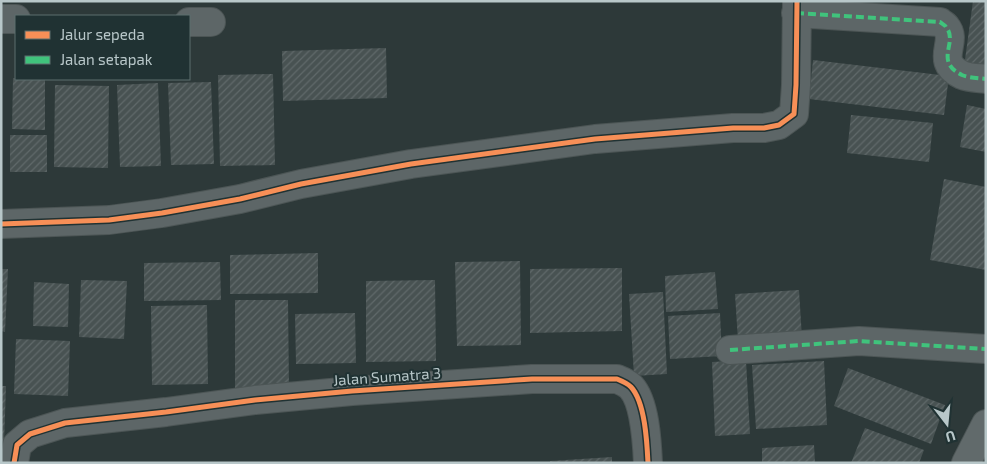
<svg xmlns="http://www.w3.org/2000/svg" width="987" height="464" font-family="'Exo 2',sans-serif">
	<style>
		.building { fill: url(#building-hatch) }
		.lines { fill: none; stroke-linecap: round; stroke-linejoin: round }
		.street-casing { stroke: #4c5555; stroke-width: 30 }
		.secondary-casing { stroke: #4c5555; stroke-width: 30 }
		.street { stroke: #5d6667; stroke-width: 28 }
		.secondary { stroke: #616a6b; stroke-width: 28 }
		.quiet { stroke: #40c37c; stroke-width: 4; stroke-dasharray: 8 4; stroke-linecap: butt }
		.cycleway-casing { stroke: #203233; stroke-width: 8 }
		.cycleway { stroke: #f78f57; stroke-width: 5 }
		.labels { text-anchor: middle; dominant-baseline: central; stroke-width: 4; stroke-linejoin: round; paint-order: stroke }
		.street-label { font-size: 15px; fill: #b8c7c9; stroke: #203233 }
	</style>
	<defs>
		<pattern id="building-hatch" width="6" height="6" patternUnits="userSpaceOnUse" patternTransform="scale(1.25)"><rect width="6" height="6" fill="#485252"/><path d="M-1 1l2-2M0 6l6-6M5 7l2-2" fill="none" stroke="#60696a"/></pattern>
	</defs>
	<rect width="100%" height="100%" fill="#2d3939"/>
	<path class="building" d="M 973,1 L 986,1 L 986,69 L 964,67 Z
		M 386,48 L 387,98 L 283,101 L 282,51 Z
		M 813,60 L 949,76 L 944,115 L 809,99 Z
		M 273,74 L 275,165 L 220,166 L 218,75 Z
		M 13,78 L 45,79 L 45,130 L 12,129 Z
		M 211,82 L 214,164 L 171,165 L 168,83 Z
		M 158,83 L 161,166 L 120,167 L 117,85 Z
		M 55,85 L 109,86 L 108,168 L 54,167 Z
		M 967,105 L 986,109 L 986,152 L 960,147 Z
		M 851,115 L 933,123 L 929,162 L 847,153 Z
		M 10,135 L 47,135 L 47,172 L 10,172 Z
		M 944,179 L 986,187 L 986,270 L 930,260 Z
		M 318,253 L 318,293 L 230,294 L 230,255 Z
		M 520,261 L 521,345 L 457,346 L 455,262 Z
		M 220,262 L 221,300 L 144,301 L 144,263 Z
		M 622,268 L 622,331 L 530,333 L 530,269 Z
		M 1,269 L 8,269 L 5,332 L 1,331 Z
		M 715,272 L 718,309 L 666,312 L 665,276 Z
		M 81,280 L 127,281 L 124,339 L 79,337 Z
		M 435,280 L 436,361 L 366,362 L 366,281 Z
		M 34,282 L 69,284 L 68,327 L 33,326 Z
		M 799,290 L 802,338 L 738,341 L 735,294 Z
		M 663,292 L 667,374 L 634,376 L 629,294 Z
		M 235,300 L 288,300 L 289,389 L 235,389 Z
		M 207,305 L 208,384 L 152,385 L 151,306 Z
		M 355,313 L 356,363 L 296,364 L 295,314 Z
		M 720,313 L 722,356 L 670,359 L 668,316 Z
		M 16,339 L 70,341 L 68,396 L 14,394 Z
		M 746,360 L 750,434 L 715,436 L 712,362 Z
		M 824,361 L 827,425 L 756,429 L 752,365 Z
		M 848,368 L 945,405 L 931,444 L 834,406 Z
		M 1,386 L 6,386 L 4,444 L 1,444 Z
		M 865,428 L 924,450 L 919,463 L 851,463 Z
		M 814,445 L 815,463 L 762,463 L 762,448 Z
		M 612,457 L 612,463 L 550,463 L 550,461 Z"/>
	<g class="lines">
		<defs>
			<path id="street" d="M 796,13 L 940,22 C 942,24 945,25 946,27 C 959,42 933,61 962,75 C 969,78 979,78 986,79
				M 1,19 L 16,19
				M 189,22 L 211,22
				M 1,224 L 109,220 L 162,213 L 240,199 L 301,184 L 411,164 L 595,139 L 733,128 L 764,128 L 779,125 L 794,114 L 796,85 L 797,1
				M 730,350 L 859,341 L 986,349
				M 14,463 L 17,445 L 30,434 L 65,423 L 166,412 L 255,400 L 352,391 L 532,379 L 617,379 C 622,381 627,383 631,387 C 645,402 647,442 648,463"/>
			<path id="secondary" d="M 966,463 L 986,424"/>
		</defs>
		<use href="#street" class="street-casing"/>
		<use href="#secondary" class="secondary-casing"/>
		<use href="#street" class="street"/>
		<use href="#secondary" class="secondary"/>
		<path class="quiet" d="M 796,13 L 940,22 C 942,24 945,25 946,27 C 959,42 933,61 962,75 C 969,78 979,78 986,79
			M 730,350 L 859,341 L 986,349"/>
		<defs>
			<path id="cycleway" d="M 1,224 L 109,220 L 162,213 L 240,199 L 301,184 L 411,164 L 595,139 L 733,128 L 764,128 L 779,125 L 794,114 L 796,85 L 797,1
				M 14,463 L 17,445 L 30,434 L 65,423 L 166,412 L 255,400 L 352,391 L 532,379 L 617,379 C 622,381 627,383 631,387 C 645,402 647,442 648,463"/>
		</defs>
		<use href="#cycleway" class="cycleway-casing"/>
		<use href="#cycleway" class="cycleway"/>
	</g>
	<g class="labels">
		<g class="street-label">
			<text transform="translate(387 376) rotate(-4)">Jalan Sumatra 3</text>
		</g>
	</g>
	<rect width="987" height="464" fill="none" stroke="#b8c7c9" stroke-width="5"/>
	<rect x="15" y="15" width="175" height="65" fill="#203233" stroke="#5d6e6f"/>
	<rect x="25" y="31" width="25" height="8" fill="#f78f57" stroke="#5d6e6f"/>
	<text x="60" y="40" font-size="15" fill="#b8c7c9">Jalur sepeda</text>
	<rect x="25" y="56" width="25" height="8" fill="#40c37c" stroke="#5d6e6f"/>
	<text x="60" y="65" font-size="15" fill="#b8c7c9">Jalan setapak</text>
	<g transform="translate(947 424) rotate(164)" stroke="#203233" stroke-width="4" paint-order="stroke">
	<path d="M0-4L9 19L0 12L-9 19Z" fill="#b8c7c9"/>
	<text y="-8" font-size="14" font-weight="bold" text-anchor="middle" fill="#b8c7c9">U</text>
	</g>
</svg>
